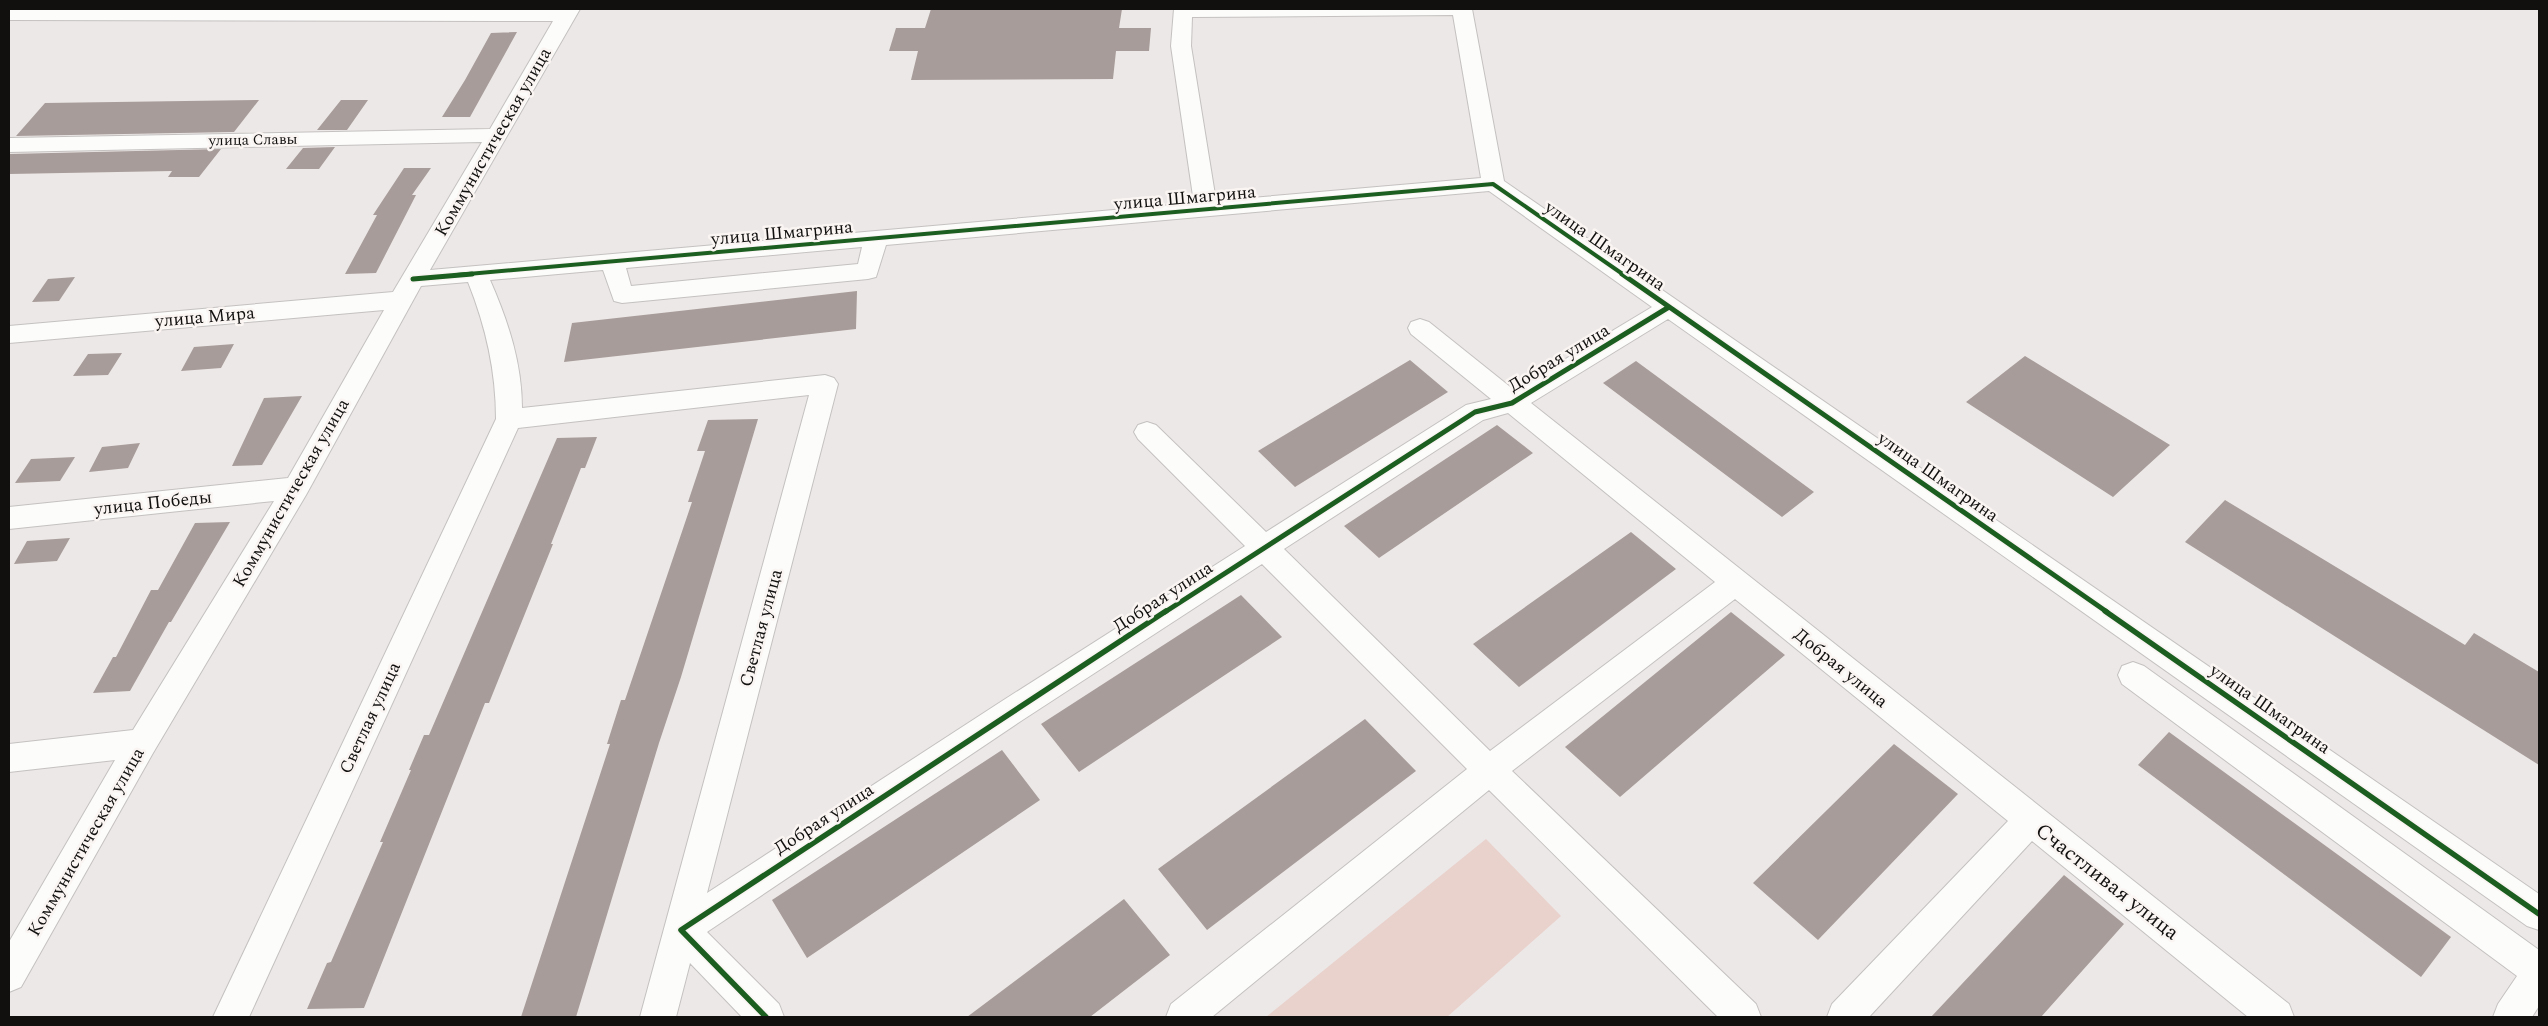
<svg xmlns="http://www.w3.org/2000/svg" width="2548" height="1026" font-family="Spectral,serif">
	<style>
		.green { fill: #e9d1cc }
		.building { fill: #a79c99 }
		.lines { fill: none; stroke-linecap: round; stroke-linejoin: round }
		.minor-casing { stroke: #c4c1c0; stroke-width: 2 }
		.minor { fill: #fcfcfb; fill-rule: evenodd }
		.cycleway-far2-casing { stroke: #faf5f3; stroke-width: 6 }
		.cycleway-far1-casing { stroke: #faf5f3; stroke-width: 8 }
		.cycleway-casing { stroke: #faf5f3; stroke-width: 9 }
		.cycleway-far2 { stroke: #1b5e20; stroke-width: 4 }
		.cycleway-far1 { stroke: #1b5e20; stroke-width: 5 }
		.cycleway { stroke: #1b5e20; stroke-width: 5.5 }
		.labels { text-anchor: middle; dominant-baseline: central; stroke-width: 5; stroke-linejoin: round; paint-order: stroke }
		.far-street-label { font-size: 15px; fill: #11100f; stroke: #faf5f3 }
		.street-label { font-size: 18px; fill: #11100f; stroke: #faf5f3 }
		.near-street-label { font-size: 21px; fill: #11100f; stroke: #faf5f3 }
	</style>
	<rect width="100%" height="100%" fill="#ece8e7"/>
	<path class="green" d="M 1486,839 L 1561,916 L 1447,1017 L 1266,1017 Z"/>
	<path class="building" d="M 931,9 L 1122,9 L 1119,28 L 1151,28 L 1149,51 L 1116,51 L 1113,79 L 911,80 L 918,51 L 889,51 L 896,28 L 925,28 Z
		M 517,32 L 470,117 L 442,117 L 465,80 L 491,33 Z
		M 259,100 L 234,132 L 16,136 L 45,103 Z
		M 341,100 L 368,100 L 347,130 L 317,130 Z
		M 335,147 L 319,169 L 286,169 L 303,148 Z
		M 221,149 L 199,177 L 168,177 L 172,171 L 9,174 L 9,154 Z
		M 404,168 L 431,168 L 412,195 L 416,195 L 376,273 L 345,274 L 377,215 L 373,215 Z
		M 75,277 L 59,301 L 32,302 L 48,279 Z
		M 857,291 L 856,329 L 564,362 L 572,323 Z
		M 234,344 L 221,368 L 181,371 L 194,347 Z
		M 122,353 L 108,375 L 73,376 L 88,354 Z
		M 2025,356 L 2170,445 L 2113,497 L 1966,402 Z
		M 1410,360 L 1448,392 L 1295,487 L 1258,451 Z
		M 1636,361 L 1814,492 L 1782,517 L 1603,383 Z
		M 302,396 L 262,465 L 232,466 L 264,398 Z
		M 758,419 L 681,677 L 659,743 L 576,1017 L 521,1017 L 610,744 L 607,744 L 621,700 L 625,700 L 692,502 L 688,502 L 705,451 L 697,451 L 708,420 Z
		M 1497,425 L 1533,453 L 1379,558 L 1344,526 Z
		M 597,437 L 585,468 L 581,468 L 551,544 L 553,544 L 489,703 L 485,703 L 364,1008 L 307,1009 L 327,963 L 331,962 L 383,842 L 380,842 L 411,770 L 409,770 L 424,735 L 429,735 L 557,438 Z
		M 140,443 L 128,468 L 89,472 L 102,447 Z
		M 75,457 L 60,481 L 15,483 L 31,459 Z
		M 2225,500 L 2465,645 L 2474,633 L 2539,672 L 2539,765 L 2185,542 Z
		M 230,522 L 171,622 L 169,622 L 130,691 L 93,693 L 113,657 L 116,657 L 151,590 L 158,590 L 195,523 Z
		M 1631,532 L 1676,569 L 1519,687 L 1473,644 Z
		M 70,538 L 57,561 L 14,564 L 27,541 Z
		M 1241,595 L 1282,637 L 1079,772 L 1041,724 Z
		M 1731,612 L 1785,655 L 1620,797 L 1565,747 Z
		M 1365,719 L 1416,771 L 1207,930 L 1158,869 Z
		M 2169,732 L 2451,937 L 2421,977 L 2138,765 Z
		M 1894,744 L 1958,794 L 1818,940 L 1753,883 Z
		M 1002,750 L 1040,800 L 807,958 L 772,900 Z
		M 2064,875 L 2124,924 L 2041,1017 L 1931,1017 Z
		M 1124,899 L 1170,955 L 1090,1017 L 967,1017 Z"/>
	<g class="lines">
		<defs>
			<path id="minor" d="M 9,9 L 580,9 L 430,270 L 1194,203 L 1171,46 L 1174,9 L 1472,9 L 1504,181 L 2539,894 L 2539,930 L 2527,926 L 1668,319 L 1531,403 L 2289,1004 L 2294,1017 L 2248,1017 L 2032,841 L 1869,1017 L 1827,1017 L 1832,1004 L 2008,821 L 1735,599 L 1512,771 L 1756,1004 L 1761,1017 L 1718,1017 L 1489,790 L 1212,1017 L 1166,1017 L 1171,1004 L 1467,769 L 1262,564 L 1021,721 L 707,932 L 779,1004 L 784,1017 L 742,1017 L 690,963 L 676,1017 L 640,1017 L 809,395 L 518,428 L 249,1017 L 213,1017 L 496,419 C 496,371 486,327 468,282 L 421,286 L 306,495 L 153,753 L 21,987 L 9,992 L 9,942 L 115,760 L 9,772 L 9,744 L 133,730 L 274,501 L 9,529 L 9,507 L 288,478 L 384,310 L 9,343 L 9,326 L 393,292 L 482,142 L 9,152 L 9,138 L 490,129 L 553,21 L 9,20 ZM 1453,15 L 1481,178 L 1216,201 L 1191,46 L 1192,17 ZM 1489,191 L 1652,307 L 1514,390 L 1429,322 L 1420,319 L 1411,322 L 1408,328 L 1411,334 L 1491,399 L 1466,405 L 1266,532 L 1156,425 L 1147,422 L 1138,425 L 1134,432 L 1138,439 L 1245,546 L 999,703 L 707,893 L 838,384 L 834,378 L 825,375 L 522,408 C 522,363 508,321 490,280 L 603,270 L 614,301 L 622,303 L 868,279 L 876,277 L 886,245 ZM 862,247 L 858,264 L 631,286 L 626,268 ZM 1508,413 L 1715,582 L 1490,751 L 1284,549 L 1483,420 Z
				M 2133,662 L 2144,666 L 2539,950 L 2539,1006 L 2532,1017 L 2493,1017 L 2498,1004 L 2517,976 L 2122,684 L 2118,675 L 2122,666 Z"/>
		</defs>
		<use href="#minor" class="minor-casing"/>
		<use href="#minor" class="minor"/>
		<defs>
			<path id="cycleway-far2" d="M 457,275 L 1493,184 L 1624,275"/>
			<path id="cycleway-far1" d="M 1622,274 L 2107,612
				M 413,279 L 472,274
				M 1165,612 L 1475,412 L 1512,403 L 1669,307"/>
			<path id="cycleway" d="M 2105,611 L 2539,914
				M 766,1017 L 681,930 L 1166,611"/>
		</defs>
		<use href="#cycleway-far2" class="cycleway-far2-casing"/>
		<use href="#cycleway-far1" class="cycleway-far1-casing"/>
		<use href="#cycleway" class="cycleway-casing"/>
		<use href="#cycleway-far2" class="cycleway-far2"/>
		<use href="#cycleway-far1" class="cycleway-far1"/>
		<use href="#cycleway" class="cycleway"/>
	</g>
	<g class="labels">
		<g class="far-street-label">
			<text transform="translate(253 140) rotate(-1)">улица Славы</text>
		</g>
		<g class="street-label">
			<text transform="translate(493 142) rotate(-60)">Коммунистическая улица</text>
			<text transform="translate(1185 198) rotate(-5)">улица Шмагрина</text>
			<text transform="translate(782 233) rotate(-5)">улица Шмагрина</text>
			<text transform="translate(1605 246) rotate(35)">улица Шмагрина</text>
			<text transform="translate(205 317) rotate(-5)">улица Мира</text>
			<text transform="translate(1559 358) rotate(-31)">Добрая улица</text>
			<text transform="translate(1938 477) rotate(35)">улица Шмагрина</text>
			<text transform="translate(291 493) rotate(-60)">Коммунистическая улица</text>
			<text transform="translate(153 503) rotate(-6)">улица Победы</text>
			<text transform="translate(1163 597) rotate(-33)">Добрая улица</text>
			<text transform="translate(761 628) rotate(-75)">Светлая улица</text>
			<text transform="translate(1841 668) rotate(39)">Добрая улица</text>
			<text transform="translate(2270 709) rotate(35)">улица Шмагрина</text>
			<text transform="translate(370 718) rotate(-65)">Светлая улица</text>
			<text transform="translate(824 819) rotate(-33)">Добрая улица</text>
			<text transform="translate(86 842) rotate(-60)">Коммунистическая улица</text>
		</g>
		<g class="near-street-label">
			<text transform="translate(2107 882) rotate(38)">Счастливая улица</text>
		</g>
	</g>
	<rect width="2548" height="1026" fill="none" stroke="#11100f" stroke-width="20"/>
</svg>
